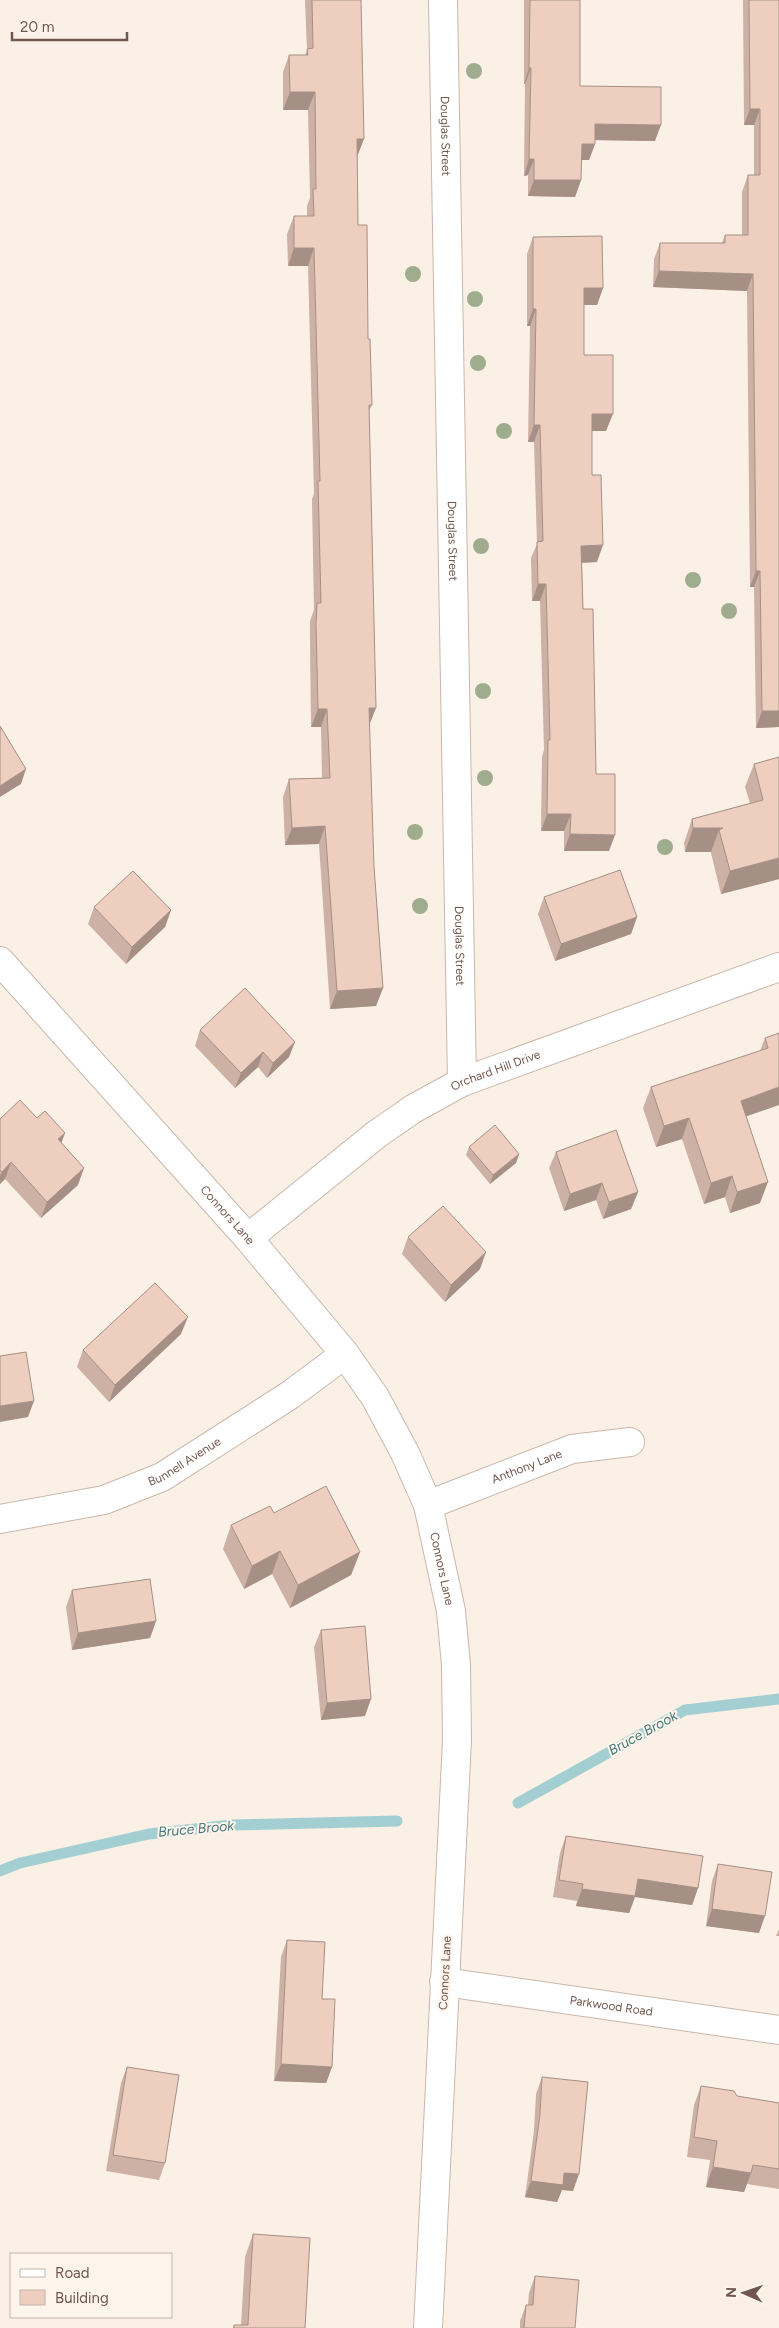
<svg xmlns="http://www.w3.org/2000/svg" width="779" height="2328" font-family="Figtree,sans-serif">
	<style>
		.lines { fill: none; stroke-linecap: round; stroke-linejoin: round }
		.stream { stroke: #a3cfd2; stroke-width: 11 }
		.minor-casing { stroke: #cab7ac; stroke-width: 30 }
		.tertiary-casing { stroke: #cab7ac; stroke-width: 30 }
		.minor { stroke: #fff; stroke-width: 28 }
		.tertiary { stroke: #fff; stroke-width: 28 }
		.tree { fill: #a0ac8e }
		.wall { fill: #ccb1a4 }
		.shaded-wall { fill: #a69086 }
		.building { fill: #edcebf; stroke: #a69086 }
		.labels { text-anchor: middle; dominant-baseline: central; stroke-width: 4; stroke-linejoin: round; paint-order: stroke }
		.street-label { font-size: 12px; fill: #70564d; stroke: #fdf4eb }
		.water-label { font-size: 14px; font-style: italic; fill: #45777b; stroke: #fdf4eb }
	</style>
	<rect width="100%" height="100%" fill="#faf0e5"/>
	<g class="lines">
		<path class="stream" d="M 518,1803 L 685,1710 L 779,1699
			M 0,1871 L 20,1863 L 149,1834 L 232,1825 L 397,1821"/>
		<defs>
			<g id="minor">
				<path id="s1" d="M 443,0 L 462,1082"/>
				<path id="s2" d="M 248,1238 L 377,1134 L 413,1109 L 462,1082 L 779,967"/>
				<path id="s3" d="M 428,1505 L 572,1449 L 630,1442"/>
				<path id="s4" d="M 0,1519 L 104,1500 L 162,1477 L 290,1395 L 345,1354"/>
				<path id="s5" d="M 444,1982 L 779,2030"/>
			</g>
			<g id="tertiary">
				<path id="s6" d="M 0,961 L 248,1238 L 345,1354 L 375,1397 L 405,1453 L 428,1505 L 451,1611 L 456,1665 L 457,1740 L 428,2328"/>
			</g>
		</defs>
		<use href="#minor" class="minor-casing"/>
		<use href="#tertiary" class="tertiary-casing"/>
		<use href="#minor" class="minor"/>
		<use href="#tertiary" class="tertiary"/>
	</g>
	<g class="tree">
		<circle cx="474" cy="71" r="8"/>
		<circle cx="413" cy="274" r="8"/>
		<circle cx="475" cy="299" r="8"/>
		<circle cx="478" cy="363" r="8"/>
		<circle cx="504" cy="431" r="8"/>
		<circle cx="481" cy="546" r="8"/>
		<circle cx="693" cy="580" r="8"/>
		<circle cx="729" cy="611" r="8"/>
		<circle cx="483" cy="691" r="8"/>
		<circle cx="485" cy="778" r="8"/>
		<circle cx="415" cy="832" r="8"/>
		<circle cx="665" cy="847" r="8"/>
		<circle cx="420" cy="906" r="8"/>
	</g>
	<path class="wall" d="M 305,0 L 361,0 L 357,157 L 358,225 L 372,405 L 369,411 L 369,726 L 374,867 L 383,988 L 376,1006 L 330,1009 L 319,844 L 285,845 L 283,797 L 289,779 L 322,778 L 321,727 L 311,727 L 310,642 L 310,621 L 314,610 L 312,499 L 314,494 L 308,266 L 288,266 L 287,234 L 294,216 L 307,216 L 307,206 L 310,198 L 308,110 L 283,110 L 283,72 L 289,55 L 305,55 L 307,50 Z
		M 524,0 L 580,0 L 580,86 L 655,141 L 595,140 L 595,144 L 589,160 L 581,160 L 581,180 L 575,197 L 528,196 L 528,175 L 524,176 L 525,84 L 524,84 Z
		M 743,0 L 779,0 L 779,727 L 756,728 L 754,587 L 750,587 L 747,291 L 653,287 L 654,259 L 660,243 L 722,243 L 725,235 L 742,235 L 742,192 L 748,175 L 754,175 L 754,125 L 744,125 Z
		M 533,237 L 603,288 L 597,305 L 584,305 L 584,355 L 606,431 L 592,431 L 592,475 L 597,562 L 582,563 L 583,609 L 596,774 L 609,851 L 564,851 L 564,831 L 541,831 L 542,757 L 544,750 L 540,601 L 532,601 L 531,558 L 537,544 L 534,442 L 528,442 L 530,326 L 527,326 L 527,254 Z
		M 779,757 L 779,879 L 721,894 L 711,853 L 711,852 L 685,852 L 684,843 L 692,819 L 750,803 L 745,787 L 754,764 Z
		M 544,897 L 637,917 L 631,934 L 555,961 L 538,914 Z
		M 94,907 L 171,910 L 165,927 L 126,964 L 88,924 Z
		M 200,1030 L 289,1057 L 267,1078 L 258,1067 L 235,1088 L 195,1046 Z
		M 779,1033 L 746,1117 L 760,1203 L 730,1213 L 725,1197 L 704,1204 L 682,1139 L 656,1147 L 643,1108 L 651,1087 L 760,1051 L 765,1038 Z
		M 37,1118 L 65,1133 L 61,1143 L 78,1185 L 41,1218 L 5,1179 L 0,1184 L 0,1119 Z
		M 469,1147 L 519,1154 L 516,1163 L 490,1184 L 466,1155 Z
		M 556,1152 L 638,1192 L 631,1209 L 603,1219 L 596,1200 L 564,1211 L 549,1168 Z
		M 408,1237 L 480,1269 L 445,1302 L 402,1254 Z
		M 181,1334 L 109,1402 L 77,1367 L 83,1350 Z
		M 274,1513 L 360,1552 L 351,1575 L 290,1608 L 272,1574 L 244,1589 L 223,1549 L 231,1525 Z
		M 72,1590 L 156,1621 L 150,1638 L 72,1650 L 66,1607 Z
		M 321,1630 L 365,1716 L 321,1720 L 314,1647 Z
		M 566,1836 L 698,1888 L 692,1905 L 635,1897 L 629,1913 L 576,1906 L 577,1901 L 553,1897 L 560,1853 Z
		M 718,1864 L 759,1933 L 706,1926 L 712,1881 Z
		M 779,1929 L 779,1936 L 776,1936 Z
		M 287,1940 L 322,1999 L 332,2067 L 326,2083 L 274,2081 L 281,1957 Z
		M 127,2067 L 165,2163 L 159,2180 L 106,2171 L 121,2083 Z
		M 542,2077 L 573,2191 L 562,2190 L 557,2202 L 525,2197 L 534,2131 L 536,2094 Z
		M 701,2086 L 737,2096 L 779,2103 L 779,2189 L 747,2184 L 744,2192 L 706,2187 L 710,2160 L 687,2157 L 694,2105 Z
		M 253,2234 L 305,2328 L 233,2328 L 234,2325 L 241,2325 L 245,2257 Z
		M 535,2276 L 575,2328 L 520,2328 L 520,2321 L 526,2305 L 528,2305 L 529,2293 Z"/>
	<path class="shaded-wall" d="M 529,68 L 531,68 L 525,84 L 524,84 Z
		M 290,92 L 315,92 L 308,110 L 283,110 Z
		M 750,109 L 760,109 L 754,125 L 744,125 Z
		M 595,124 L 661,125 L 655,141 L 589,140 Z
		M 357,139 L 364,139 L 357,157 Z
		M 582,144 L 595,144 L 589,160 L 576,160 Z
		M 529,159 L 534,159 L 528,175 L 524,176 Z
		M 534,180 L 581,180 L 575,197 L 528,196 Z
		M 294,248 L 314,248 L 308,266 L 288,266 Z
		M 659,271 L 753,274 L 747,291 L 653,287 Z
		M 584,288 L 603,288 L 597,305 L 578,305 Z
		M 533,309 L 536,309 L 530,326 L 527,326 Z
		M 592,414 L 613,414 L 606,431 L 585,431 Z
		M 534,425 L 540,425 L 534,442 L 528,442 Z
		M 603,545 L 597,562 L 575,563 L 581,546 Z
		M 756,571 L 760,571 L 754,587 L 750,587 Z
		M 538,584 L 546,584 L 540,601 L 532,601 Z
		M 369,708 L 376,708 L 369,726 Z
		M 318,709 L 327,709 L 321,727 L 311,727 Z
		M 762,711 L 779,711 L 779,727 L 756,728 Z
		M 26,769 L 21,784 L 0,797 L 0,786 Z
		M 547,814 L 571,814 L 564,831 L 541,831 Z
		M 325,826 L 319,844 L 285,845 L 292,828 Z
		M 693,828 L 723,828 L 719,830 L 711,852 L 685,852 Z
		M 570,834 L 615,835 L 609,851 L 564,851 Z
		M 779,858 L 779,879 L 721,894 L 730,871 Z
		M 171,910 L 165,927 L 126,964 L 132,947 Z
		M 637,917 L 631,934 L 555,961 L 561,944 Z
		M 383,988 L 376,1006 L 330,1009 L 337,991 Z
		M 295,1042 L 289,1057 L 267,1078 L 273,1063 Z
		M 263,1052 L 258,1067 L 235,1088 L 241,1073 Z
		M 779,1087 L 779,1105 L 733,1121 L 741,1101 Z
		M 689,1118 L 682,1139 L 656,1147 L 664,1126 Z
		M 65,1133 L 59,1149 L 58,1139 Z
		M 519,1154 L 516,1163 L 490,1184 L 493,1175 Z
		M 11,1162 L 5,1179 L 0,1184 L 0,1176 L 2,1172 Z
		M 84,1168 L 78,1185 L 41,1218 L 47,1202 Z
		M 732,1176 L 725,1197 L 704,1204 L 711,1183 Z
		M 768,1182 L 760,1203 L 730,1213 L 737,1192 Z
		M 602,1183 L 596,1200 L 564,1211 L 570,1194 Z
		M 638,1192 L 631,1209 L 603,1219 L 609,1202 Z
		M 486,1252 L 480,1269 L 445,1302 L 451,1285 Z
		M 188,1317 L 181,1334 L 109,1402 L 115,1385 Z
		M 34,1401 L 28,1417 L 0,1422 L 0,1406 Z
		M 280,1551 L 272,1574 L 244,1589 L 252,1566 Z
		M 360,1552 L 351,1575 L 290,1608 L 298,1585 Z
		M 156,1621 L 150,1638 L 72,1650 L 78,1633 Z
		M 371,1699 L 365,1716 L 321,1720 L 327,1703 Z
		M 638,1879 L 698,1888 L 692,1905 L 635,1897 L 629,1913 L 576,1906 L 582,1889 Z
		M 712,1909 L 765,1916 L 759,1933 L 706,1926 Z
		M 281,2064 L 332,2067 L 326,2083 L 274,2081 Z
		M 713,2167 L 751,2173 L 744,2192 L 706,2187 Z
		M 564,2173 L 579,2174 L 573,2191 L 562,2190 L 557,2202 L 525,2197 L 531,2181 Z"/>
	<path class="building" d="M 312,0 L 361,0 L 364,139 L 357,139 L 358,225 L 367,225 L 368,339 L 370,339 L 372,405 L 369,405 L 370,448 L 376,708 L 369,708 L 374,867 L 383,988 L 337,991 L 325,826 L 292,828 L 289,779 L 330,778 L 327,709 L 318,709 L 316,624 L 317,603 L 321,603 L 318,481 L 320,481 L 314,248 L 294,248 L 294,216 L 314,216 L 313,189 L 316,189 L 315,92 L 290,92 L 289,55 L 308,55 L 307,49 L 313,48 Z
		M 530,0 L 580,0 L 580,86 L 661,87 L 661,125 L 595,124 L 595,144 L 582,144 L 581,180 L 534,180 L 534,159 L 529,159 L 531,68 L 529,68 Z
		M 749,0 L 779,0 L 779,711 L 762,711 L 760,571 L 756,571 L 753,274 L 659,271 L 660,243 L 725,243 L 725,235 L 748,235 L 748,175 L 760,175 L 760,109 L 750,109 Z
		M 602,236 L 603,288 L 584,288 L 584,355 L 613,355 L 613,414 L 592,414 L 592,475 L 601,475 L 603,545 L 581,546 L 583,609 L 593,609 L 596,774 L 615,774 L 615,835 L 570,834 L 571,814 L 547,814 L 548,740 L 550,740 L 546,584 L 538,584 L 537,542 L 543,541 L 540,425 L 534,425 L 536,309 L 533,309 L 533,237 Z
		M 0,726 L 26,769 L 0,786 Z
		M 779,757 L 779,858 L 730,871 L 719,830 L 723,828 L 693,828 L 692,819 L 763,800 L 754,764 Z
		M 620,870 L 637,917 L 561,944 L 544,897 Z
		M 133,871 L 171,910 L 132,947 L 94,907 Z
		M 245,988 L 295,1042 L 273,1063 L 263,1052 L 241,1073 L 200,1030 Z
		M 779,1033 L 779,1087 L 741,1101 L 768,1182 L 737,1192 L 732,1176 L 711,1183 L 689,1118 L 664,1126 L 651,1087 L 768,1048 L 765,1038 Z
		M 20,1100 L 37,1118 L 45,1111 L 65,1133 L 58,1139 L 84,1168 L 47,1202 L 11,1162 L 2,1172 L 0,1170 L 0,1119 Z
		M 495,1125 L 519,1154 L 493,1175 L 469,1147 Z
		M 616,1130 L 638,1192 L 609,1202 L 602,1183 L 570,1194 L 556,1152 Z
		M 443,1206 L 486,1252 L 451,1285 L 408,1237 Z
		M 155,1283 L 188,1317 L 115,1385 L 83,1350 Z
		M 26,1352 L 34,1401 L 0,1406 L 0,1356 Z
		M 326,1486 L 360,1552 L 298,1585 L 280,1551 L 252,1566 L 231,1525 L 270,1506 L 274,1513 Z
		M 150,1579 L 156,1621 L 78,1633 L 72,1590 Z
		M 365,1626 L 371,1699 L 327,1703 L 321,1630 Z
		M 566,1836 L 703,1856 L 698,1888 L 638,1879 L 635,1896 L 582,1889 L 583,1884 L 559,1880 Z
		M 718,1864 L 772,1872 L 765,1916 L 712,1909 Z
		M 287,1940 L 325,1942 L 322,1999 L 335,1999 L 332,2067 L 281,2064 Z
		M 127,2067 L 179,2075 L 165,2163 L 113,2155 Z
		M 542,2077 L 588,2082 L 579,2174 L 564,2173 L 563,2185 L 531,2181 L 540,2114 Z
		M 701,2086 L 734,2091 L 737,2096 L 779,2103 L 779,2169 L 753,2165 L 751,2173 L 713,2167 L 717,2141 L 694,2137 Z
		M 253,2234 L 310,2238 L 305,2328 L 234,2328 L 234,2325 L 248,2325 Z
		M 535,2276 L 579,2280 L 575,2328 L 524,2328 L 526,2305 L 533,2305 Z"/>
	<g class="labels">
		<g class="street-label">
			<text stroke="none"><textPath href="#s1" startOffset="136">Douglas Street</textPath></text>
			<text stroke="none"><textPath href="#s1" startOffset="541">Douglas Street</textPath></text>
			<text stroke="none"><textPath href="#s1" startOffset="946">Douglas Street</textPath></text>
			<text stroke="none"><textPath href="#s2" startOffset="301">Orchard Hill Drive</textPath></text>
			<text stroke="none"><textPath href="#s6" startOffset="341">Connors Lane</textPath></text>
			<text stroke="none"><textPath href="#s4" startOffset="195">Bunnell Avenue</textPath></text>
			<text stroke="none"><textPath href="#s3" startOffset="106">Anthony Lane</textPath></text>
			<text stroke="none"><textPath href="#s6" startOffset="761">Connors Lane</textPath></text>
			<text transform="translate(445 1973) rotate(-87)">Connors Lane</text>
			<text stroke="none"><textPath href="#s5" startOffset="169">Parkwood Road</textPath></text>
		</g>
		<g class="water-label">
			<text transform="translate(643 1733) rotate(-29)">Bruce Brook</text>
			<text transform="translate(196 1829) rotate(-5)">Bruce Brook</text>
		</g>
	</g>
	<rect x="10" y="2253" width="162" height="65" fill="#fdf4eb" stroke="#c5b5ac"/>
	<rect x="20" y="2269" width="25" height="8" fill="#ffffff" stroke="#c5b5ac"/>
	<text x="55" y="2278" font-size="15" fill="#70564d">Road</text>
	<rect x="20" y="2290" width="25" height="15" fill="#edcebf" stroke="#c5b5ac"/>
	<text x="55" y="2303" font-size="15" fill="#70564d">Building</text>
	<g transform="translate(744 2293) rotate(272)" stroke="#fdf4eb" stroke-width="4" paint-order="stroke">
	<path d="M0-4L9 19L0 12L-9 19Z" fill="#70564d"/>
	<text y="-8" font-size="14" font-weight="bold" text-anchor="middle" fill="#70564d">N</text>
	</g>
	<path d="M12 32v8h115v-8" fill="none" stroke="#70564d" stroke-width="2.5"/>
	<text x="20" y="32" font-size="15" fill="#70564d" stroke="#fdf4eb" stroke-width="4" paint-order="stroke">20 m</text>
</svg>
